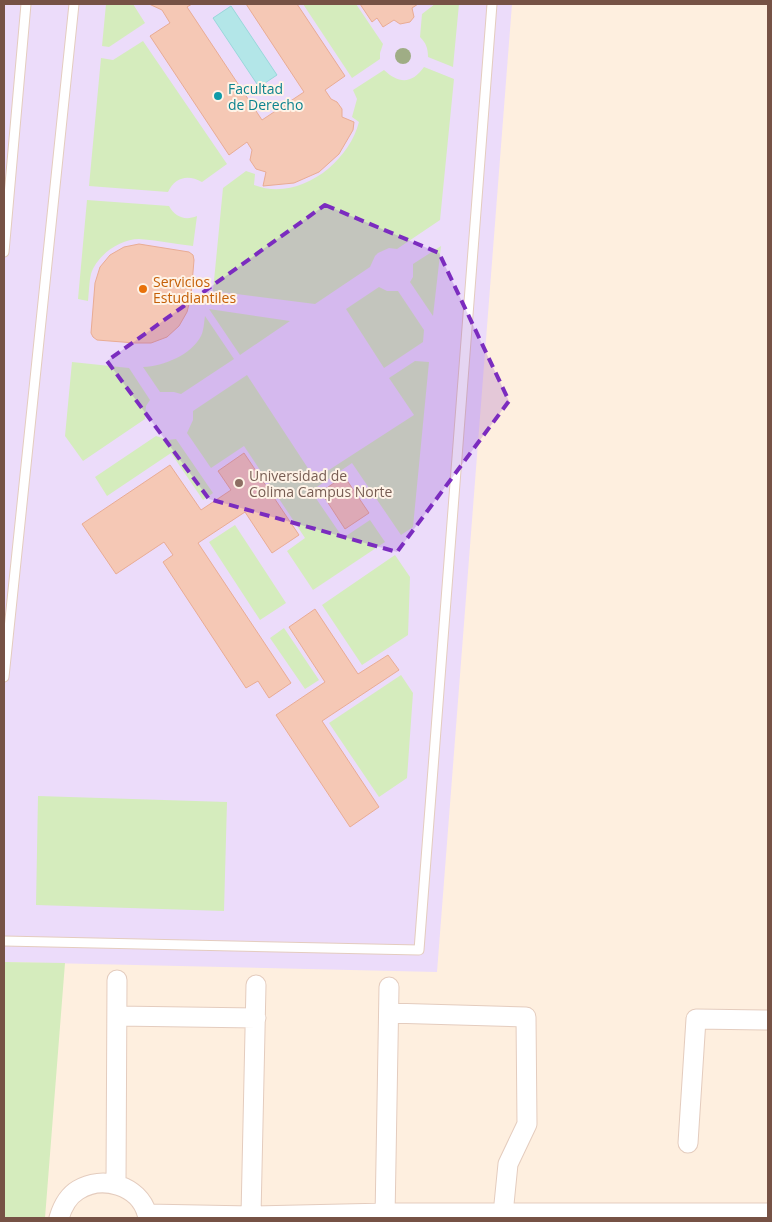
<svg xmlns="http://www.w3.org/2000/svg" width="772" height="1222" font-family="'Open Sans',sans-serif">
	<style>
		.education { fill: #ecdcfa }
		.green { fill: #d5ecbd }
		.water { fill: #b3e6e8; stroke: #98d7db }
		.building { fill: #f5c8b5; stroke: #e9ac94 }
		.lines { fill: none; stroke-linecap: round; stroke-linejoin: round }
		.lane-casing { stroke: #e4ccbe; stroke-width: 11 }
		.street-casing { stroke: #e4ccbe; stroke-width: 21 }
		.lane { stroke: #fff; stroke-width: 9 }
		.street { stroke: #fff; stroke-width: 19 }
		.tree { fill: #9fad85 }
		.marked { fill: #7b2cbf; fill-opacity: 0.2; stroke: #7b2cbf; stroke-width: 4; stroke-dasharray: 10 6; stroke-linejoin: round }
		.culture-dot { fill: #0f9aa8; stroke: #fff3e7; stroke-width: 2 }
		.food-dot { fill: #e8710a; stroke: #fff3e7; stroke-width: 2 }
		.education-dot { fill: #8d6e63; stroke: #fff3e7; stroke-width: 2 }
		.labels { text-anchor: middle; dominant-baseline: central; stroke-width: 4; stroke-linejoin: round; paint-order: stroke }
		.culture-label { font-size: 14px; fill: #0d838f; stroke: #fff3e7; text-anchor: start }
		.food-label { font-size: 14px; fill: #c56008; stroke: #fff3e7; text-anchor: start }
		.education-label { font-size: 14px; fill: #785e54; stroke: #fff3e7; text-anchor: start }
	</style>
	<rect width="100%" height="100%" fill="#feefdf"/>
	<path class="education" d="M 4,4 L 512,4 L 437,972 L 4,962 Z"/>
	<path class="green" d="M 106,4 L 133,4 L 145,23 L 109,47 L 102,46 Z
		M 303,4 L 356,4 L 383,44 L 380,53 L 380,59 L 352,78 Z
		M 435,4 L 459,4 L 453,67 L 428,57 C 428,48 426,43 420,37 L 422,14 Z
		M 143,41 L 227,164 L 202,182 C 188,174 175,177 168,192 L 89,186 L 101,58 L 113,60 Z
		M 424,67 L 454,79 L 440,220 L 397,249 L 389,248 L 378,253 L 375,256 L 370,267 L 315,304 L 213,291 L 223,188 L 246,171 L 255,174 L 254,185 C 298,202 348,164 359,122 L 352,117 L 357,99 L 353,90 L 384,70 C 399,84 412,84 424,67 Z
		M 87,200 L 169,206 C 175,217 185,221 197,216 L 193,246 C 175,244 157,240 139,239 C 120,239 97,255 91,274 C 89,282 89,292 88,301 L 78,299 Z
		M 441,246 L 433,316 L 410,282 L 413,277 L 413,264 Z
		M 379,287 L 387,291 L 398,291 L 424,330 L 423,342 L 384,368 L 346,309 Z
		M 209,309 L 290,321 L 240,355 Z
		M 205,316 L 234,359 L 181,394 L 174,392 L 160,392 L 143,367 C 164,366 191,355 201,336 C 204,330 204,322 205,316 Z
		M 415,361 L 429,362 L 413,527 L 401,535 L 352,463 L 311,491 L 343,538 L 370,520 L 385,542 L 313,590 L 287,551 L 305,538 L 244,446 L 211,468 L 187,433 L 193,420 L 193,411 L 247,375 L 315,479 L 414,415 L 389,378 Z
		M 72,362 L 129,368 L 150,400 L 146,406 L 145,419 L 83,461 L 65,436 Z
		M 156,436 L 168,440 L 176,439 L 213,493 L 203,500 L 171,453 L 107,496 L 95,477 Z
		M 235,525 L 286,603 L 260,620 L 209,542 Z
		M 395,555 L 410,577 L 408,635 L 362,665 L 322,605 Z
		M 284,628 L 319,680 L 305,689 L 270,638 Z
		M 401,675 L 413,693 L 407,778 L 379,797 L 329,723 Z
		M 38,796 L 227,802 L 224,911 L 36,905 Z
		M 4,962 L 65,963 L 45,1218 L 4,1218 Z"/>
	<path class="water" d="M 231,6 L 277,75 L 259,87 L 213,18 Z"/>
	<path class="building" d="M 149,4 L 192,4 L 187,7 L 262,120 L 304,92 L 246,4 L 297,4 L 345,76 L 325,90 L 331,99 L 337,102 L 342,109 L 342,117 L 354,122 L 353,130 L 339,154 L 319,172 L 294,183 L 263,186 L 266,172 L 256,169 L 250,160 L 252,150 L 247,142 L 229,155 L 150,36 L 170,23 L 162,10 Z
		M 360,4 L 418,4 L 412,8 L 414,17 L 410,22 L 400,24 L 394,20 L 383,27 L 377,18 L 372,22 Z
		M 139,244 L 189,252 L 193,255 L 194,260 L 191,296 L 187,312 L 179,326 L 167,337 L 151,343 L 135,343 L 97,340 L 93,337 L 91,333 L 95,283 L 100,267 L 110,255 L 124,247 Z
		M 244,453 L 299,535 L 272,553 L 245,512 L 198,543 L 291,683 L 269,698 L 258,681 L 246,688 L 163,562 L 173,555 L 164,542 L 116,574 L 82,524 L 170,465 L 201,510 L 231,490 L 218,471 Z
		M 344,476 L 369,513 L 345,529 L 321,492 Z
		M 315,609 L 358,674 L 388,655 L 399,670 L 322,721 L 379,807 L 350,827 L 276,715 L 325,682 L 289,627 Z"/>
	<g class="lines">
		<defs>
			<path id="lane" d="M 4,252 L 26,4
				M 4,677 L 74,4
				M 4,941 L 419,950 L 492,4"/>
			<path id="street" d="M 389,1013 L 526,1017 L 527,1124 L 508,1164 L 503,1214
				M 117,1016 L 256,1018
				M 688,1143 L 696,1019 L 768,1020
				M 116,1184 L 117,980
				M 251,1216 L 256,985
				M 59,1218 C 62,1208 68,1196 78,1190 C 102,1175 139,1185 147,1214 L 251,1216 L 387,1213 L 768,1213
				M 385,1218 L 389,987"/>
		</defs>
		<use href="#lane" class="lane-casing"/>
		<use href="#street" class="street-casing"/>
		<use href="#lane" class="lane"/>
		<use href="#street" class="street"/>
	</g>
	<circle class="tree" cx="403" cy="56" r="8"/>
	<path class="marked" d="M 325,205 L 439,253 L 509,401 L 397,552 L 209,499 L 107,361 Z"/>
	<circle class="culture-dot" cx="218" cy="96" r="5"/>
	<circle class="food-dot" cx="143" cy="289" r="5"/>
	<circle class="education-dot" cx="239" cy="483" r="5"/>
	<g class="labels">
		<g class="culture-label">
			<text x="228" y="88">Facultad<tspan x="228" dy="16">de Derecho</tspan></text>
		</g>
		<g class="food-label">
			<text x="153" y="281">Servicios<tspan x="153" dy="16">Estudiantiles</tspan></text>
		</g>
		<g class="education-label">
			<text x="249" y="475">Universidad de<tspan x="249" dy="16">Colima Campus Norte</tspan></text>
		</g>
	</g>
	<rect width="772" height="1222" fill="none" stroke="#765245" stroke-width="10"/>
</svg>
